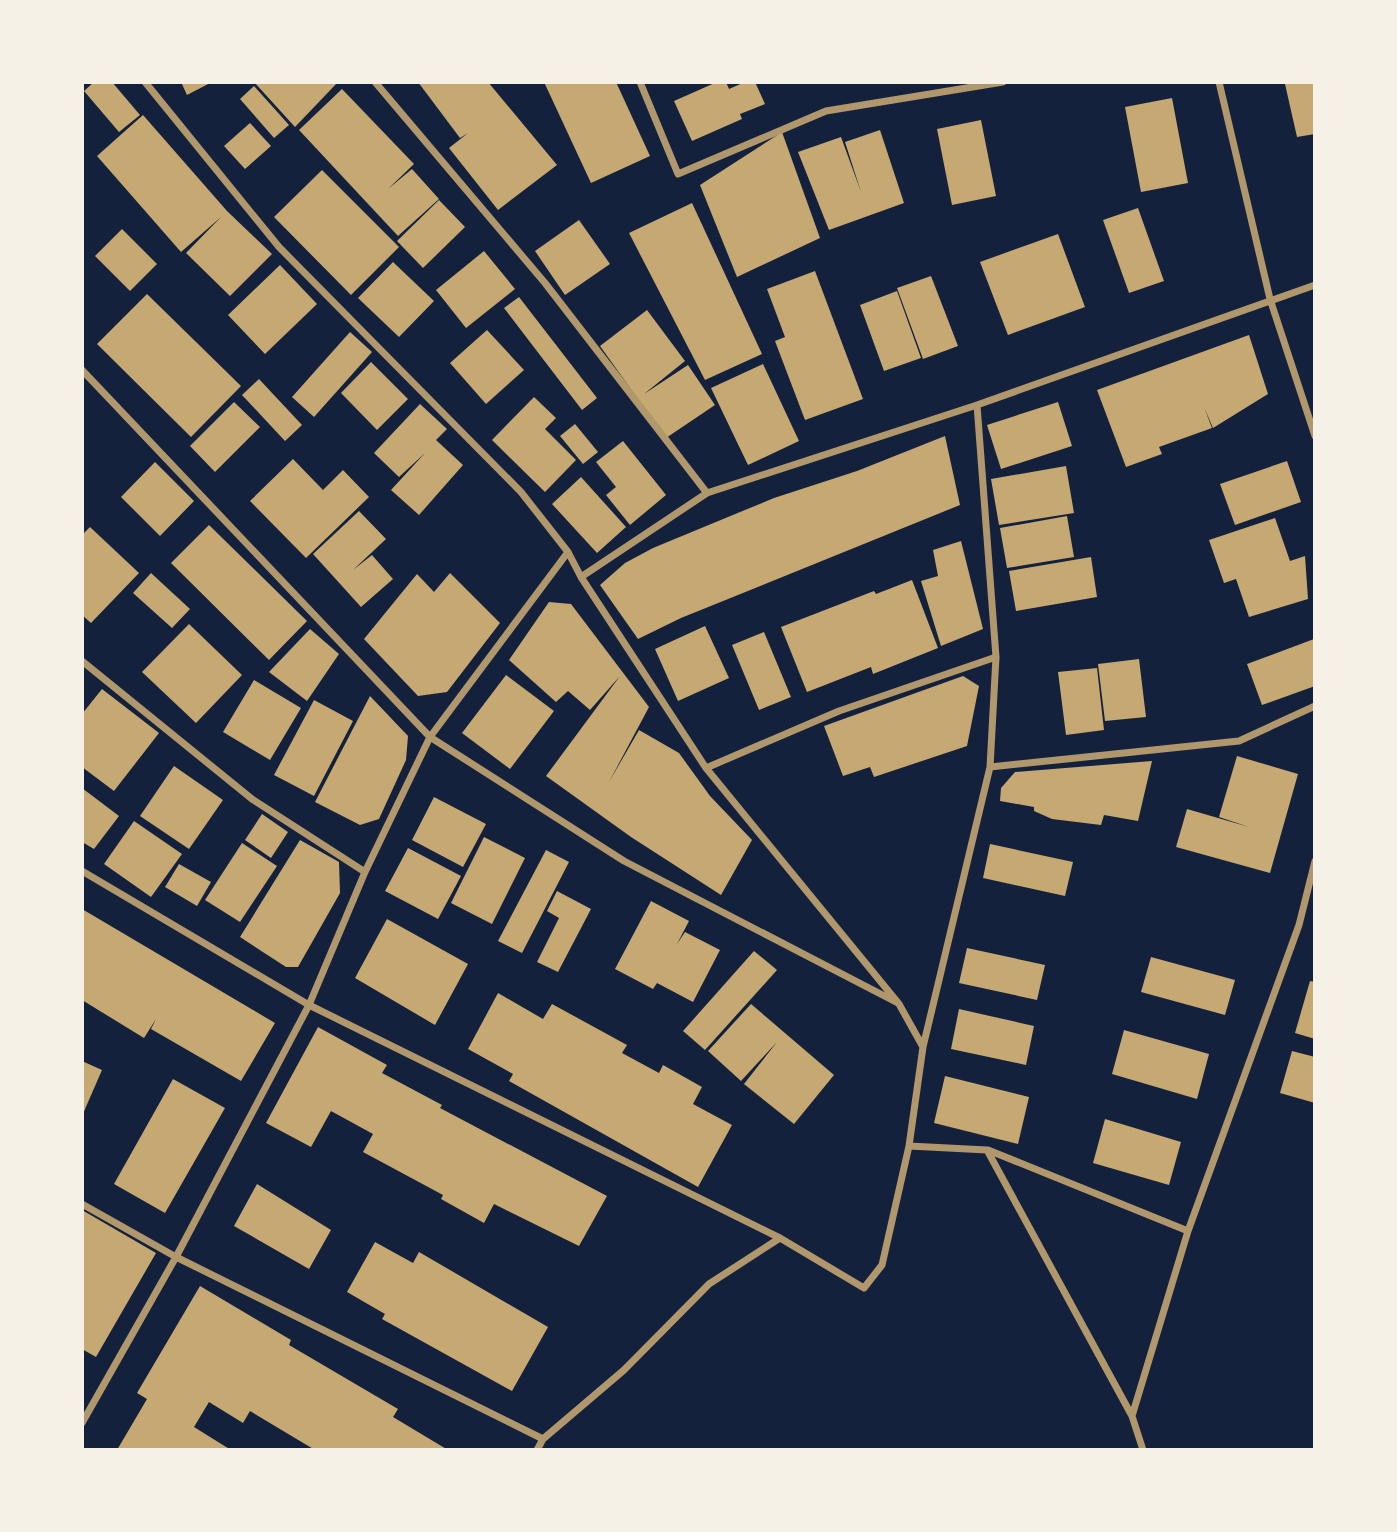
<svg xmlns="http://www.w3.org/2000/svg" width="1397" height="1532" font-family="Ubuntu,sans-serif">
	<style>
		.building { fill: #c6a872 }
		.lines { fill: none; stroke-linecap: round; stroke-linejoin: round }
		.minor { stroke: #b1986c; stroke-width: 7 }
	</style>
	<rect width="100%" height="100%" fill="#14213d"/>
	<path class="building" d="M 94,82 L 112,82 L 140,115 L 119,132 L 84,91 Z
		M 181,82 L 212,82 L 187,95 Z
		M 254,82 L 338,82 L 295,127 Z
		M 418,82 L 488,82 L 557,165 L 498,210 L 449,148 L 468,133 L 460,138 Z
		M 544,82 L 616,82 L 650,156 L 591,183 Z
		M 717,82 L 726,82 L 729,89 L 745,82 L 755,82 L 765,104 L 740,114 L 742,119 L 692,141 L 674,101 Z
		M 1295,82 L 1315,82 L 1315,134 L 1297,137 L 1285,84 Z
		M 254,86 L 289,125 L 274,138 L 240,99 Z
		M 342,89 L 414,164 L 388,189 L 412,169 L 439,199 L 398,236 L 299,130 Z
		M 1172,98 L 1188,183 L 1141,192 L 1125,107 Z
		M 143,115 L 227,211 L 272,254 L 230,296 L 186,253 L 221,217 L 181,252 L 97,156 Z
		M 981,120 L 996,196 L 952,205 L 937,129 Z
		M 250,123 L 271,146 L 245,169 L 224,146 Z
		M 880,130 L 904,203 L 829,230 L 798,152 L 841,137 L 861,192 L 845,142 Z
		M 782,132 L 820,238 L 737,277 L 700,185 Z
		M 322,170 L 399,247 L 351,295 L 274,217 Z
		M 439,200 L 465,227 L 423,268 L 397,241 Z
		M 692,203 L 762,354 L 705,380 L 629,233 Z
		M 1138,208 L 1164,281 L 1129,293 L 1103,220 Z
		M 579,220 L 610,264 L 565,295 L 535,251 Z
		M 122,229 L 157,264 L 130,291 L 95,256 Z
		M 1058,234 L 1085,307 L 1008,335 L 980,262 Z
		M 484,251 L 515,289 L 466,328 L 436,290 Z
		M 393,262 L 434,301 L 399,337 L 358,298 Z
		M 280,265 L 317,304 L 265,354 L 228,315 Z
		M 815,271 L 863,399 L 805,420 L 775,341 L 785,337 L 767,289 Z
		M 931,276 L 958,346 L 923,359 L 897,288 Z
		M 897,291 L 921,358 L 884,371 L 860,305 Z
		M 147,294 L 241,386 L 191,437 L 97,344 Z
		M 519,297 L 597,398 L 582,410 L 504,308 Z
		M 647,310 L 685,361 L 644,394 L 688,365 L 715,405 L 666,438 L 600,346 Z
		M 487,330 L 524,370 L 486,404 L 450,363 Z
		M 350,332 L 372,352 L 314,417 L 292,397 Z
		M 1249,335 L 1268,394 L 1213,428 L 1204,407 L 1212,428 L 1159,447 L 1162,454 L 1126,467 L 1097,390 Z
		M 371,362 L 408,399 L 377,430 L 341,393 Z
		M 763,364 L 799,441 L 748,465 L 711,388 Z
		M 259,379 L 302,425 L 285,441 L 242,395 Z
		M 534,397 L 556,418 L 545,429 L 576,460 L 545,492 L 492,440 Z
		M 234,402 L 260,427 L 215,472 L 190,446 Z
		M 1058,402 L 1072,446 L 1001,469 L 987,425 Z
		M 420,404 L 447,429 L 436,440 L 463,465 L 419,515 L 391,490 L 425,453 L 399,477 L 374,453 Z
		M 575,424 L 598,452 L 583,464 L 560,436 Z
		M 945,436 L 960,505 L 681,618 L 638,639 L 600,585 L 625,563 L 653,548 L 774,498 L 857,471 Z
		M 623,441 L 666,495 L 630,525 L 606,495 L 616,487 L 596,462 Z
		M 293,459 L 323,490 L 343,470 L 369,497 L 306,558 L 250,501 Z
		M 1287,461 L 1301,502 L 1235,525 L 1220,484 Z
		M 155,462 L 194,501 L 160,536 L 121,497 Z
		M 1066,466 L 1074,513 L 999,525 L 991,479 Z
		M 581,477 L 626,527 L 597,553 L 552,504 Z
		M 359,511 L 386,539 L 353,570 L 372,555 L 393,579 L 361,607 L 313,554 Z
		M 1067,516 L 1074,557 L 1007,568 L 1000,528 Z
		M 1275,518 L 1290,561 L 1305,556 L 1308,599 L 1249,617 L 1236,579 L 1224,583 L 1209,540 Z
		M 209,525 L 307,621 L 269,660 L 171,563 Z
		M 90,527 L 139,573 L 91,623 L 82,615 L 82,535 Z
		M 961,541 L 983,629 L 941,646 L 921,581 L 938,576 L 933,550 Z
		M 1091,557 L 1097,597 L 1016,611 L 1009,571 Z
		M 151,573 L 190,609 L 172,628 L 133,593 Z
		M 450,573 L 500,623 L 447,692 L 418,696 L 364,639 L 417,574 L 434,592 Z
		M 912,580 L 938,648 L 873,674 L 871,667 L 807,692 L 781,627 L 874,591 L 876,594 Z
		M 549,602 L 571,604 L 649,707 L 609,782 L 639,730 L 679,753 L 710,796 L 752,840 L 721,895 L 631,837 L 546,776 L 620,676 L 590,710 L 568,691 L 556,702 L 509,660 Z
		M 189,624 L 242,675 L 196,723 L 142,672 Z
		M 705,626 L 729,678 L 678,701 L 655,649 Z
		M 310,629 L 339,654 L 307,701 L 269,672 Z
		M 764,632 L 791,697 L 759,710 L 732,645 Z
		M 1314,639 L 1315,686 L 1262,705 L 1247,664 Z
		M 1139,659 L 1146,717 L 1105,721 L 1098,664 Z
		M 1097,668 L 1104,730 L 1066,735 L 1058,672 Z
		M 506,675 L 554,711 L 510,769 L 462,733 Z
		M 963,676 L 979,686 L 967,746 L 874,777 L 870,767 L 843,776 L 824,726 Z
		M 254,680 L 301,708 L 270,760 L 223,732 Z
		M 102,689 L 159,733 L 114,791 L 82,767 L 82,714 Z
		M 370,696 L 408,736 L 406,760 L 379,819 L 360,825 L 315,802 Z
		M 314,700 L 353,721 L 314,796 L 274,775 Z
		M 1237,756 L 1298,774 L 1270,873 L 1176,847 L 1187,809 L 1249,827 L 1219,817 Z
		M 1152,761 L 1138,821 L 1104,815 L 1101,825 L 1052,819 L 1034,811 L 1034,807 L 1000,801 L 1001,788 L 1015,772 Z
		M 174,766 L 223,800 L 189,849 L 140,816 Z
		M 82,788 L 119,816 L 94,849 L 82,842 Z
		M 434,797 L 486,824 L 463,867 L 412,840 Z
		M 262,814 L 288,832 L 271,858 L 245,840 Z
		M 134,821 L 182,854 L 151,897 L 104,864 Z
		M 484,837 L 525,858 L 492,924 L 451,903 Z
		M 300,840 L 339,862 L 340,893 L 298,967 L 286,967 L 240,937 Z
		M 242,843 L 277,866 L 240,922 L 205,900 Z
		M 990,844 L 1073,862 L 1065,896 L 983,878 Z
		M 408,848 L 461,876 L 438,919 L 385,891 Z
		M 546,850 L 569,862 L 522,953 L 498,941 Z
		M 179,864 L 211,882 L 197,906 L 165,887 Z
		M 557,891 L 591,909 L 558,972 L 537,962 L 559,918 L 547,911 Z
		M 651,901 L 689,921 L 677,944 L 685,932 L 720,950 L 693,1002 L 657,983 L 653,989 L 615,969 Z
		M 82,909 L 275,1023 L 241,1081 L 151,1029 L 156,1019 L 144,1038 L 82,1000 Z
		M 387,919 L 468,964 L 435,1025 L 355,978 Z
		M 967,948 L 1045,965 L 1037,1000 L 959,983 Z
		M 754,951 L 777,970 L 705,1050 L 683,1031 Z
		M 1151,957 L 1235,980 L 1225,1015 L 1141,992 Z
		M 1310,981 L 1315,982 L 1315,1039 L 1295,1033 Z
		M 498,993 L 543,1019 L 552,1004 L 627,1045 L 622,1053 L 659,1073 L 663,1065 L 702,1087 L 693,1104 L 732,1125 L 698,1187 L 509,1081 L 513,1074 L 468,1049 Z
		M 751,1004 L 834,1075 L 794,1124 L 744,1084 L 777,1042 L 741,1081 L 708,1051 Z
		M 959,1009 L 1034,1026 L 1026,1065 L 951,1049 Z
		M 318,1027 L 387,1065 L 382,1073 L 442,1105 L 440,1108 L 607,1196 L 579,1246 L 494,1204 L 484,1223 L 441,1199 L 443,1195 L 363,1152 L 373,1134 L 331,1111 L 311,1147 L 266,1123 Z
		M 1124,1030 L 1209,1054 L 1197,1099 L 1112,1074 Z
		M 1292,1051 L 1315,1057 L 1315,1103 L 1280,1093 Z
		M 82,1061 L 102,1070 L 82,1116 Z
		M 945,1076 L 1029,1097 L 1018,1144 L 934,1123 Z
		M 173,1079 L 225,1108 L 165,1213 L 114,1184 Z
		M 1105,1119 L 1181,1142 L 1169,1185 L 1093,1163 Z
		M 257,1184 L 331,1230 L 309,1269 L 234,1226 Z
		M 82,1210 L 156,1253 L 96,1357 L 82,1349 Z
		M 375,1242 L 413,1263 L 419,1252 L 548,1327 L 512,1391 L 382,1319 L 385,1314 L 347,1292 Z
		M 200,1286 L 291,1340 L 289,1345 L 398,1409 L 393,1417 L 448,1450 L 315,1450 L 250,1411 L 243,1423 L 209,1402 L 194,1427 L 231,1450 L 117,1450 L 147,1399 L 137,1393 Z"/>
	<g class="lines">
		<path class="minor" d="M 145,82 L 279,247 L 521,492 L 568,552 L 581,577 L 706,768 L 899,1004 L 923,1047 L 909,1146 L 987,1150 L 1132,1416 L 1143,1450
			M 375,82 L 545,283 L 707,493
			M 640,82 L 678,174 L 826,111 L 1003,82
			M 1219,82 L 1270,299 L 1315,436
			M 82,370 L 430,737 L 624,861 L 896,1002
			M 581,577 L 707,493 L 977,405 L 1315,285
			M 82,661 L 252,799 L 365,872
			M 990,767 L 1239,741 L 1315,706
			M 706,768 L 839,711 L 996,657
			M 82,871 L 309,1005 L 780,1238 L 864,1288 L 882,1265 L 909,1146
			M 923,1047 L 990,767 L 996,657 L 977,405
			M 988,1150 L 1188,1231
			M 82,1204 L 176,1257 L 543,1439 L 624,1370 L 709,1284 L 780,1238
			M 1132,1416 L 1188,1231 L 1299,925 L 1315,861
			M 82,1423 L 176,1257 L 309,1005 L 365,872 L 430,737 L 568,552
			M 537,1450 L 543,1439"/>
	</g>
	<rect width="1397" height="1532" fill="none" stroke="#f6f1e7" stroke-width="168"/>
</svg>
